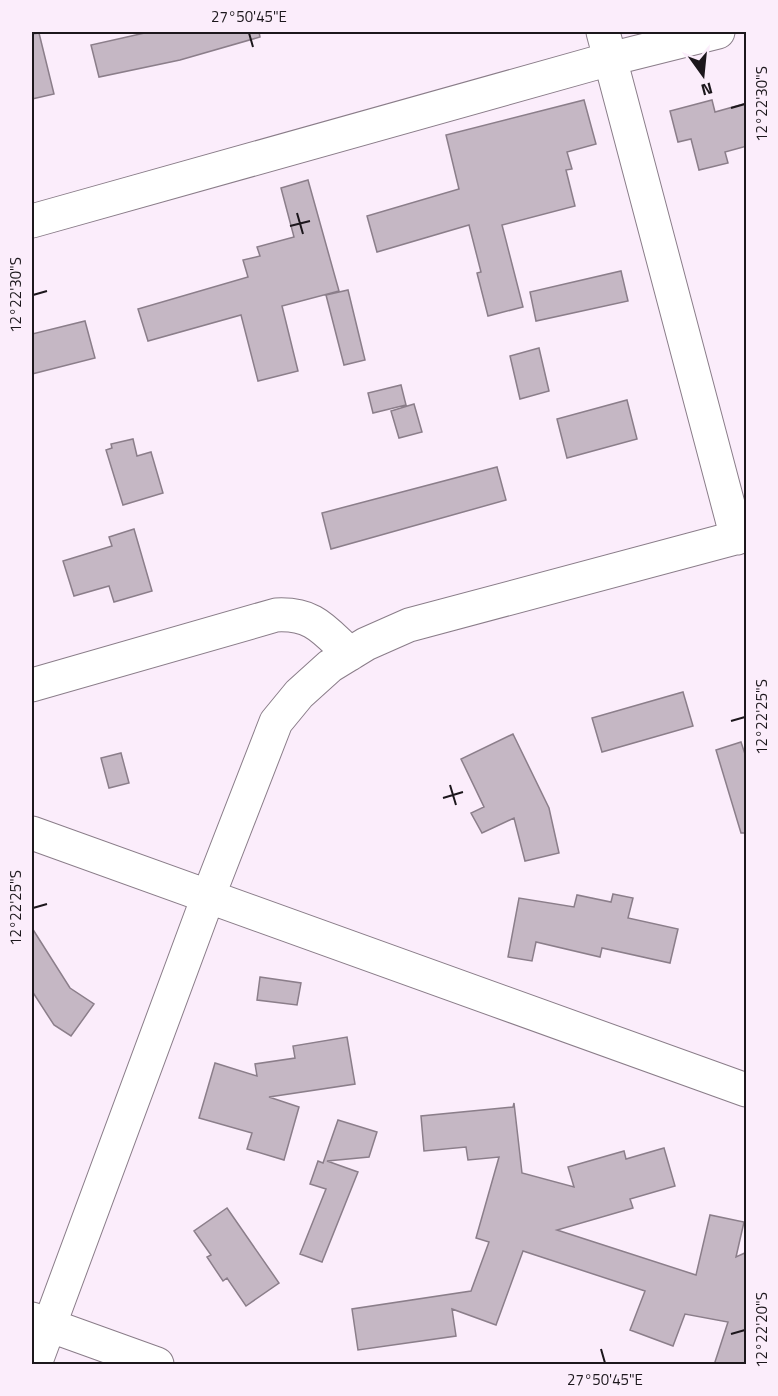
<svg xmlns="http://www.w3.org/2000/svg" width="778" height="1396" font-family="'Titillium Web',sans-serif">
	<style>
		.building { fill: #c5b7c4; stroke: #8b7e8a; stroke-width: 1.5 }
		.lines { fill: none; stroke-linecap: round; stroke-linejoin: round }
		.minor-casing { stroke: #8a7d89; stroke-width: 35 }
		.minor { stroke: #fff; stroke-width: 33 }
		.ticks { fill: none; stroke: #1c171c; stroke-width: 2 }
		.neatline { fill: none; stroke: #1c171c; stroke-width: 2 }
		.ticks-label { font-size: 15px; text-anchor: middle; fill: #1c171c }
	</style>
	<rect width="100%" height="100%" fill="#fbedfb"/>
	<path class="building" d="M 149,32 L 259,32 L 260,37 L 180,60 L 99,77 L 91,45 Z
		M 39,33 L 54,94 L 32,99 L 32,34 Z
		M 584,100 L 596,144 L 567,152 L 572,169 L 566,170 L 575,206 L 502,225 L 523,307 L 488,316 L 477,273 L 481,272 L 469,225 L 377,252 L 367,216 L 459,189 L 446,135 Z
		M 712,100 L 715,112 L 747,103 L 747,146 L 725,152 L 728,163 L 699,170 L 691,139 L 678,142 L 670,111 Z
		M 308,180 L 339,291 L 282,306 L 298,371 L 258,381 L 241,315 L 148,341 L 138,309 L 248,277 L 243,260 L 260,256 L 257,247 L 294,237 L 281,188 Z
		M 621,271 L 628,301 L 536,321 L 530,292 Z
		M 348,290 L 365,360 L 344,365 L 326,295 Z
		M 85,321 L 95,358 L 32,374 L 32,334 Z
		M 539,348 L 549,391 L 520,399 L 510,356 Z
		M 401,385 L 406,405 L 373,413 L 368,393 Z
		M 627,400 L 637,439 L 567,458 L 557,419 Z
		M 414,404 L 422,432 L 399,438 L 391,411 Z
		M 133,439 L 137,456 L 151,452 L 163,493 L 123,505 L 106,450 L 112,448 L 111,444 Z
		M 497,467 L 506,500 L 331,549 L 322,513 Z
		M 134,529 L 152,591 L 114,602 L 109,586 L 74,596 L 63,561 L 112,546 L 109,537 Z
		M 683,692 L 693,726 L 602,752 L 592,718 Z
		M 513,734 L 549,808 L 559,853 L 525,861 L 514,818 L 482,833 L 471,813 L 484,807 L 461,759 Z
		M 741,742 L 747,760 L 747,833 L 741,833 L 716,750 Z
		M 121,753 L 129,783 L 109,788 L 101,758 Z
		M 613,894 L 633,898 L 628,918 L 678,929 L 670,963 L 602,948 L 600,957 L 536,942 L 532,961 L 508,957 L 519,898 L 574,907 L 577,895 L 611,902 Z
		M 32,928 L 70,988 L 94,1004 L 71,1036 L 54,1025 L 32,991 Z
		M 260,977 L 301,983 L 297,1005 L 257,1000 Z
		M 347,1037 L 355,1084 L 269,1097 L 299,1107 L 284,1160 L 247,1149 L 252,1133 L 199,1118 L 215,1063 L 257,1076 L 255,1064 L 295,1058 L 293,1046 Z
		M 514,1103 L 522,1173 L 574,1187 L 568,1167 L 624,1151 L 626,1159 L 664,1148 L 675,1186 L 630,1199 L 633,1208 L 557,1230 L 696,1275 L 710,1215 L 744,1222 L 736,1257 L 747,1252 L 747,1365 L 714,1365 L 728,1322 L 685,1314 L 673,1346 L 630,1330 L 645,1291 L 523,1251 L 496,1325 L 452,1309 L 456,1336 L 358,1350 L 352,1309 L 471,1291 L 489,1242 L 476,1238 L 499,1157 L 468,1160 L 466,1147 L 424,1151 L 421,1116 L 513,1107 Z
		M 338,1120 L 377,1132 L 369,1157 L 327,1161 L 358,1172 L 322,1262 L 300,1254 L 326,1189 L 310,1184 L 318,1161 L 323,1163 Z
		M 227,1208 L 279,1283 L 246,1306 L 227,1278 L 223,1281 L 207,1257 L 211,1255 L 194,1231 Z"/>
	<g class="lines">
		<defs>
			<path id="minor" d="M 603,32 L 737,538
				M 32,221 L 610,59 L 718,32
				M 32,685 L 276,615 C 314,613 324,630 350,654
				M 32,833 L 746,1090
				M 32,1319 L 157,1364
				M 35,1364 L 208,897 L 276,722 L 299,694 L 330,666 L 366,644 L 409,625 L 746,535"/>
		</defs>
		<use href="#minor" class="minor-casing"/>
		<use href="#minor" class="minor"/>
	</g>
	<path class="ticks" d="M 249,33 L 253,47M 731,108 L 745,104M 297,213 L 303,234M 290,226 L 310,221M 33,295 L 47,291M 731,721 L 745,717M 450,785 L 456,805M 443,798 L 463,792M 33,908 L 47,904M 731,1334 L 745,1330M 601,1349 L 605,1363"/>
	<rect width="778" height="1396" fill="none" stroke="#fbedfb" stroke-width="66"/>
	<g transform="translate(703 75) rotate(165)" stroke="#fbedfb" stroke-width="4.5" paint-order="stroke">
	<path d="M0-4.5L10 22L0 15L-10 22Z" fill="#1c171c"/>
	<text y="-9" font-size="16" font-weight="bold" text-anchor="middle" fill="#1c171c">N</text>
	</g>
	<rect x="33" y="33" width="712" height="1330" class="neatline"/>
	<g class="ticks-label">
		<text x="249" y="22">27°50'45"E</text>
		<text transform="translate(762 104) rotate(-90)" y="5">12°22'30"S</text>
		<text transform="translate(16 295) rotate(-90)" y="5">12°22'30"S</text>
		<text transform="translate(762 717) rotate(-90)" y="5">12°22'25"S</text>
		<text transform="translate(16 908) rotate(-90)" y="5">12°22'25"S</text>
		<text transform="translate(762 1330) rotate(-90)" y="5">12°22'20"S</text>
		<text x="605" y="1385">27°50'45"E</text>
	</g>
</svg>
